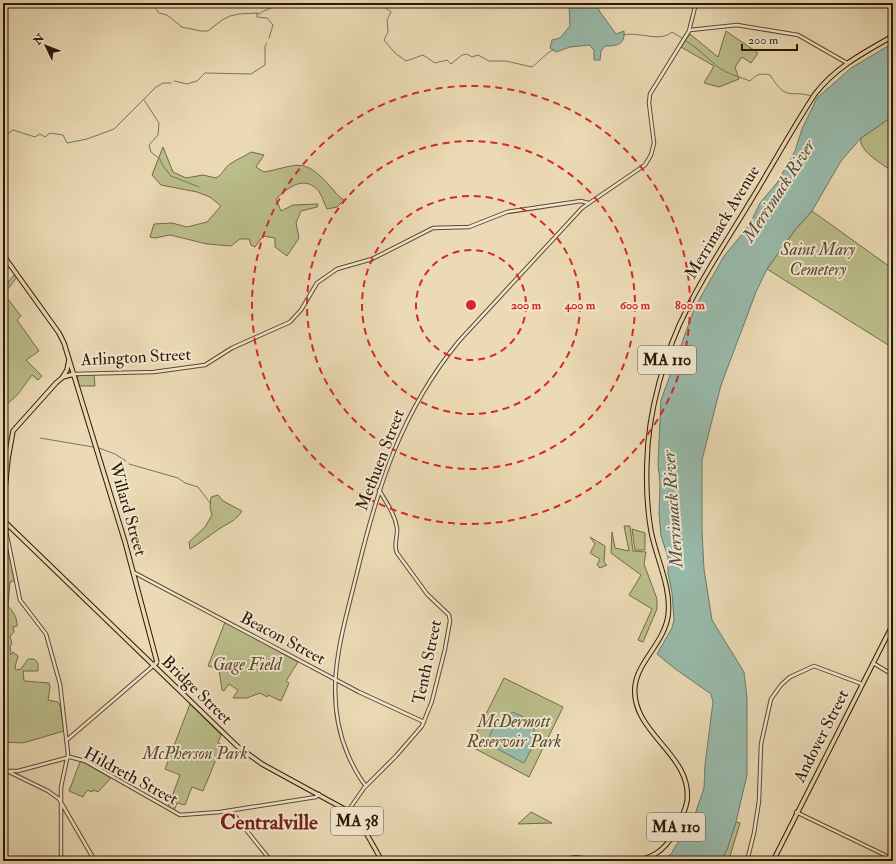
<svg xmlns="http://www.w3.org/2000/svg" width="896" height="864" font-family="'IM FELL Double Pica',serif">
	<style>
		.green { fill: #bbbe8b; stroke: #746a48 }
		.water { fill: #98bbac; stroke: #6d796a }
		.lines { fill: none; stroke-linecap: round; stroke-linejoin: round }
		.stream { stroke: #6d796a; stroke-width: 1 }
		.minor-casing { stroke: #5c4832; stroke-width: 4.5 }
		.major-casing { stroke: #2c1706; stroke-width: 5.5 }
		.minor { stroke: #f2e7cf; stroke-width: 2.5 }
		.major { stroke: #ebdab5; stroke-width: 3.5 }
		.ring { fill: none; stroke: #d62828; stroke-width: 2; stroke-dasharray: 7 5 }
		.labels { text-anchor: middle; dominant-baseline: central; stroke-width: 4; stroke-linejoin: round; paint-order: stroke }
		.shield { fill: #f2e7cf; stroke: #675542; stroke-width: 1 }
		.shield-label { font-size: 16px; font-weight: bold; fill: #2c1706 }
		.street-label { font-size: 17px; fill: #2c1706; stroke: #f2e7cf }
		.park-label { font-size: 17px; font-style: italic; fill: #57492e; stroke: #f2e7cf }
		.water-label { font-size: 18px; font-style: italic; fill: #525040; stroke: #f2e7cf }
		.district-label { font-size: 21px; font-weight: bold; fill: #7a1f14; stroke: #f2e7cf }
		.centre { fill: #d62828; stroke: #f2e7cf; stroke-width: 2 }
		.ring-label { font-size: 12px; text-anchor: middle; font-weight: bold; fill: #d62828; stroke: #f2e7cf; stroke-width: 4; stroke-linejoin: round; paint-order: stroke }
	</style>
	<rect width="100%" height="100%" fill="#ebdab5"/>
	<filter id="stains"><feTurbulence type="fractalNoise" baseFrequency=".005" numOctaves="4"/><feColorMatrix values="0 0 0 0 .2 0 0 0 0 .09 0 0 0 0 .02 0 0 0 .5 -.17"/></filter>
	<radialGradient id="worn" r=".72"><stop offset=".6" stop-color="#630" stop-opacity="0"/><stop offset="1" stop-color="#630" stop-opacity=".3"/></radialGradient>
	<path class="green" d="M 726,31 L 758,53 L 751,63 L 742,57 L 735,67 L 739,79 L 719,87 L 704,83 L 714,66 L 681,47 L 690,34 L 718,57 Z
		M 893,116 L 893,172 C 883,164 858,151 861,138 Z
		M 163,147 L 173,172 L 186,178 L 203,175 L 216,178 C 223,174 226,166 230,164 C 237,159 244,157 251,152 L 264,155 L 256,167 L 264,172 C 297,166 303,156 329,185 C 334,190 338,197 344,200 L 337,207 L 327,209 C 324,203 321,193 317,189 C 302,175 287,189 276,199 L 281,211 L 293,205 L 318,204 L 317,207 L 301,211 L 296,223 L 299,238 L 287,256 L 275,247 L 275,238 L 263,236 L 255,247 L 251,245 L 249,239 L 240,239 L 231,246 L 207,244 L 170,235 L 155,238 L 150,237 L 154,224 L 172,223 L 187,227 L 207,222 L 221,206 L 210,197 L 197,192 L 161,185 L 152,175 Z
		M 812,211 L 893,269 L 893,348 L 767,269 L 795,230 Z
		M 15,274 L 17,277 L 4,294 L 21,316 L 17,320 L 39,351 L 26,360 L 42,376 L 38,380 L 32,375 L 18,394 L 3,408 L 3,288 Z
		M 94,374 L 95,386 L 79,386 L 77,376 Z
		M 218,495 L 223,501 L 242,511 C 236,521 228,523 219,529 C 209,536 200,543 190,549 L 189,542 L 205,527 L 212,515 L 210,507 L 211,497 Z
		M 624,526 L 630,526 L 633,551 L 646,552 L 644,564 L 657,599 L 657,609 L 643,642 L 638,640 L 652,609 L 629,595 L 641,575 L 611,553 L 612,532 L 615,548 L 629,551 Z
		M 632,529 L 645,533 L 645,550 L 635,550 Z
		M 590,537 L 605,546 L 604,562 L 607,565 L 600,568 L 597,565 L 600,559 L 590,553 L 595,544 Z
		M 3,551 L 10,554 L 13,568 L 12,572 L 13,571 L 16,580 L 10,582 L 8,606 C 14,613 17,617 17,626 L 13,627 L 14,632 L 10,636 L 12,644 L 10,646 L 11,655 L 13,652 L 18,656 L 15,667 L 16,670 L 21,669 L 28,659 L 34,659 L 38,663 L 38,671 L 23,671 L 24,681 L 49,683 L 50,687 L 48,700 L 58,702 L 60,705 L 64,731 L 23,743 L 4,742 L 3,735 Z
		M 225,622 L 298,662 L 286,681 L 289,683 L 281,701 L 268,695 L 267,697 L 260,693 L 247,698 L 233,698 L 238,690 L 229,684 L 224,691 L 222,690 L 219,669 L 208,666 Z
		M 504,678 L 563,707 L 529,777 L 470,746 Z
		M 190,704 L 221,735 L 218,743 L 222,745 L 203,791 L 192,787 L 185,805 L 177,803 L 174,811 L 168,807 L 180,775 L 165,769 Z
		M 80,762 L 85,763 L 111,778 L 98,792 L 93,790 L 92,792 L 87,790 L 83,797 L 69,791 Z
		M 531,812 L 552,823 L 518,824 Z
		M 736,822 L 740,823 L 730,856 L 732,857 L 729,861 L 720,861 L 724,855 Z"/>
	<path class="water" d="M 569,3 L 596,3 L 600,12 L 616,34 L 624,31 C 625,45 617,46 605,46 L 601,51 L 600,60 L 594,60 L 594,50 L 589,45 L 570,47 L 556,52 L 550,48 L 552,40 L 560,38 L 570,26 Z
		M 893,43 L 893,116 L 861,138 L 841,161 L 812,211 L 795,230 L 767,269 L 756,292 L 721,385 L 702,460 L 702,530 L 704,569 L 712,620 L 744,672 L 747,698 L 747,775 L 736,822 L 727,850 L 721,860 L 661,861 L 671,854 L 695,814 L 704,788 L 705,765 L 713,702 L 711,694 L 674,668 L 657,654 L 672,628 L 674,620 L 672,593 L 668,573 L 668,557 L 661,536 L 659,514 L 660,483 L 658,464 L 661,400 L 695,307 L 724,256 L 749,226 L 760,203 L 777,183 L 795,151 L 802,129 L 817,98 L 851,68 Z
		M 513,712 L 534,722 L 534,744 L 524,763 L 486,743 L 495,725 Z"/>
	<g class="lines">
		<path class="stream" d="M 151,3 L 159,13 L 167,15 L 182,27 L 201,31 L 208,31 L 222,20 L 230,16 L 239,14 L 257,13
			M 379,3 L 391,12 L 387,20 L 388,32 L 384,40 L 395,53 L 406,61 L 423,55 L 435,63 L 447,60 L 451,64 L 462,55 L 467,54 L 472,57 L 478,55 L 489,61 L 506,61 L 532,67 C 540,61 545,54 554,49
			M 624,35 C 639,31 659,43 672,32 L 682,38
			M 269,38 L 273,25 L 267,18 L 257,17 L 257,13 L 259,14 C 277,1 300,7 321,3
			M 686,41 C 698,48 707,58 718,67 C 727,74 740,77 750,81 C 757,74 760,73 770,75 C 788,103 788,89 812,96
			M 174,81 L 187,84 L 197,81 L 205,73 L 251,74 L 265,65 L 265,46 L 267,43
			M 144,100 L 159,123 L 158,135 L 149,145 L 151,152 L 160,159 L 163,166 L 171,176 L 199,187
			M 3,137 L 13,130 L 35,137 L 40,134 L 45,137 L 50,133 L 63,135 L 67,143 L 87,139 L 114,129 L 156,87 L 163,83 L 171,83
			M 40,438 L 93,447
			M 99,448 L 115,454 L 126,461
			M 129,464 L 178,478 L 185,483 L 198,487 L 210,503"/>
		<defs>
			<path id="minor" d="M 690,30 L 737,25 L 798,35 L 847,63
				M 74,374 L 154,372 L 205,365 L 232,348 L 290,322 L 301,310 L 317,283 L 337,269 L 372,259 L 433,228 L 469,227 L 507,212 L 581,201 L 588,203
				M 8,525 L 6,531 L 20,600 L 46,634 L 60,684 L 68,754 L 61,787 L 61,861
				M 133,572 L 359,692 L 424,722
				M 873,663 L 893,675
				M 68,739 L 153,666
				M 3,771 L 18,771 L 70,757 L 85,761 L 180,815 L 220,812 L 316,797 L 319,794
				M 9,772 L 48,791 L 59,799 L 95,861
				M 366,786 C 358,777 353,766 348,755 C 322,695 341,637 356,577 C 377,489 400,413 459,341 L 582,208 L 645,165 L 651,155 L 654,143 L 649,103 L 650,94 L 689,31 L 696,3
				M 231,811 L 271,861
				M 348,811 L 364,788 L 396,756 L 422,726 L 432,701 L 445,649 L 450,621 L 449,615 L 427,594 L 397,553 C 393,545 398,537 397,528 C 395,514 386,502 379,490
				M 796,812 L 893,859
				M 747,861 L 754,833 L 759,801 L 761,744 L 771,699 L 781,685 L 790,677 L 814,666 L 862,684"/>
			<path id="major" d="M 3,255 L 59,333 L 64,343 L 125,542 L 157,662 L 153,666
				M 62,378 L 67,370 L 69,359
				M 3,510 L 8,459 L 13,431 L 56,383 L 63,377 L 74,374
				M 3,520 L 237,746 L 262,764 L 348,811 L 365,831 L 382,861
				M 547,861 L 576,858 L 608,861
				M 629,861 C 650,860 664,852 674,833 C 679,823 685,813 687,801 C 693,754 630,733 635,686 C 638,661 664,643 668,616 C 672,588 656,558 651,531 C 647,508 646,484 647,461 C 648,412 665,351 688,307 C 706,271 729,237 750,202 C 772,166 792,129 815,94 C 836,67 863,53 893,36
				M 773,861 L 893,624"/>
		</defs>
		<use href="#minor" class="minor-casing"/>
		<use href="#major" class="major-casing"/>
		<use href="#minor" class="minor"/>
		<use href="#major" class="major"/>
	</g>
	<g class="ring">
		<circle cx="471" cy="305" r="55"/>
		<circle cx="471" cy="305" r="109"/>
		<circle cx="471" cy="305" r="164"/>
		<circle cx="471" cy="305" r="219"/>
	</g>
	<g class="labels">
		<g class="shield">
			<rect x="638" y="346" width="58" height="28" rx="3"/>
			<rect x="331" y="807" width="52" height="28" rx="3"/>
			<rect x="647" y="813" width="58" height="28" rx="3"/>
		</g>
		<g class="shield-label">
			<text x="667" y="360">MA 110</text>
			<text x="357" y="821">MA 38</text>
			<text x="676" y="827">MA 110</text>
		</g>
		<g class="street-label">
			<text transform="translate(722 222) rotate(-59)">Merrimack Avenue</text>
			<text transform="translate(136 357) rotate(-3)">Arlington Street</text>
			<text transform="translate(380 460) rotate(-69)">Methuen Street</text>
			<text transform="translate(128 509) rotate(74)">Willard Street</text>
			<text transform="translate(283 638) rotate(28)">Beacon Street</text>
			<text transform="translate(427 662) rotate(-78)">Tenth Street</text>
			<text transform="translate(197 690) rotate(44)">Bridge Street</text>
			<text transform="translate(821 736) rotate(-63)">Andover Street</text>
			<text transform="translate(131 776) rotate(28)">Hildreth Street</text>
		</g>
		<g class="park-label">
			<text x="818" y="249">Saint Mary<tspan x="818" dy="20">Cemetery</tspan></text>
			<text x="247" y="664">Gage Field</text>
			<text x="514" y="721">McDermott<tspan x="514" dy="20">Reservoir Park</tspan></text>
			<text x="195" y="753">McPherson Park</text>
		</g>
		<g class="water-label">
			<text transform="translate(779 191) rotate(-57)">Merrimack River</text>
			<text transform="translate(673 509) rotate(-94)">Merrimack River</text>
		</g>
		<g class="district-label">
			<text x="269" y="822">Centralville</text>
		</g>
	</g>
	<circle cx="471" cy="305" r="6" class="centre"/>
	<g class="ring-label">
		<text x="526" y="309">200 m</text>
		<text x="580" y="309">400 m</text>
		<text x="635" y="309">600 m</text>
		<text x="690" y="309">800 m</text>
	</g>
	<rect width="896" height="864" fill="none" stroke="#ebdab5" stroke-width="16"/>
	<rect x="4" y="4" width="888" height="856" fill="none" stroke="#2c1706" stroke-width="2"/>
	<rect x="8" y="8" width="880" height="848" fill="none" stroke="#2c1706"/>
	<g transform="translate(46 46) rotate(313)" stroke="#f2e7cf" stroke-width="3" paint-order="stroke">
	<path d="M0-3L7 15L0 10L-7 15Z" fill="#2c1706"/>
	<text y="-6" font-size="11" font-weight="bold" text-anchor="middle" fill="#2c1706">N</text>
	</g>
	<path d="M742 44v6h55v-6" fill="none" stroke="#2c1706" stroke-width="2"/>
	<text x="748" y="44" font-size="12" fill="#2c1706" stroke="#f2e7cf" stroke-width="3" paint-order="stroke">200 m</text>
	<rect width="100%" height="100%" filter="url(#stains)"/>
	<rect width="100%" height="100%" fill="url(#worn)"/>
</svg>
